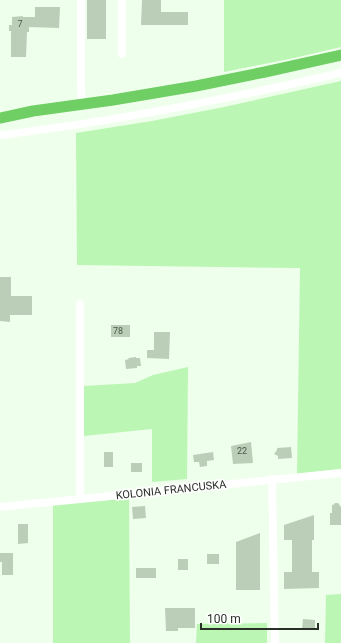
<svg xmlns="http://www.w3.org/2000/svg" width="341" height="643" font-family="Roboto,sans-serif">
	<style>
		.green { fill: #bcf6b4 }
		.building { fill: #bbcfb8 }
		.lines { fill: none; stroke-linecap: round; stroke-linejoin: round }
		.minor { stroke: #fff; stroke-width: 8 }
		.highway { stroke: #70cf64; stroke-width: 11 }
		.labels { text-anchor: middle; dominant-baseline: central; stroke-width: 3.5; stroke-linejoin: round; paint-order: stroke }
		.number-label { font-size: 9px; fill: #4d584b }
		.street-label { font-size: 11px; fill: #283027; stroke: #fff }
	</style>
	<rect width="100%" height="100%" fill="#eeffeb"/>
	<path class="green" d="M 224,0 L 341,0 L 341,47 L 294,58 L 224,72 Z
		M 341,81 L 341,469 L 297,474 L 300,268 L 77,265 L 76,133 L 152,121 L 224,107 Z
		M 188,367 L 187,479 L 152,482 L 152,429 L 84,436 L 83,386 L 135,383 L 153,375 Z
		M 129,497 L 130,643 L 53,643 L 53,505 Z
		M 341,594 L 341,643 L 325,643 L 326,595 Z
		M 267,623 L 267,643 L 196,643 L 197,624 Z"/>
	<path class="building" d="M 87,0 L 106,0 L 106,39 L 87,39 Z
		M 142,0 L 161,0 L 161,12 L 188,12 L 188,25 L 141,25 Z
		M 35,7 L 60,7 L 59,28 L 29,27 L 29,32 L 27,32 L 26,57 L 11,57 L 11,31 L 9,31 L 9,25 L 12,25 L 12,17 L 23,16 L 23,17 L 35,17 Z
		M 0,277 L 11,277 L 11,296 L 32,296 L 32,315 L 10,315 L 10,322 L 0,321 Z
		M 111,325 L 130,325 L 130,337 L 111,337 Z
		M 154,332 L 170,332 L 169,359 L 147,358 L 147,350 L 154,350 Z
		M 136,357 L 136,358 L 140,358 L 141,366 L 137,366 L 137,368 L 126,369 L 125,360 L 129,359 L 128,358 Z
		M 251,442 L 253,463 L 233,464 L 231,446 Z
		M 291,447 L 292,458 L 278,459 L 278,456 L 274,454 L 277,450 L 277,448 Z
		M 104,452 L 113,452 L 113,467 L 104,467 Z
		M 213,452 L 214,460 L 207,461 L 207,466 L 200,467 L 199,462 L 194,462 L 193,455 Z
		M 131,463 L 142,463 L 142,472 L 131,472 Z
		M 335,503 L 338,503 L 341,507 L 341,525 L 330,525 L 330,513 L 332,513 L 332,505 L 333,505 Z
		M 145,506 L 146,518 L 133,519 L 132,507 Z
		M 314,515 L 314,540 L 312,540 L 312,572 L 319,572 L 319,588 L 284,589 L 284,572 L 292,572 L 292,540 L 284,540 L 284,525 Z
		M 18,524 L 28,524 L 28,543 L 18,544 Z
		M 260,533 L 260,590 L 236,590 L 236,542 Z
		M 0,553 L 13,553 L 13,575 L 2,575 L 2,562 L 0,562 Z
		M 207,554 L 219,554 L 219,564 L 207,564 Z
		M 178,559 L 188,559 L 188,570 L 178,570 Z
		M 136,568 L 156,568 L 156,578 L 136,578 Z
		M 165,608 L 195,608 L 195,628 L 178,628 L 178,631 L 166,631 Z
		M 303,619 L 315,620 L 315,629 L 302,629 Z"/>
	<g class="lines">
		<path class="minor" d="M 81,0 L 81,85 L 82,105
			M 122,0 L 122,54
			M 0,135 C 115,122 228,99 341,73
			M 80,304 L 80,499
			M 272,479 L 275,643
			M 0,507 L 341,473"/>
		<path class="highway" d="M 0,118 L 33,111 L 113,100 L 196,86 L 265,72 L 341,55"/>
	</g>
	<g class="labels">
		<g class="number-label">
			<text x="20" y="24">7</text>
			<text x="118" y="331">78</text>
			<text x="242" y="451">22</text>
		</g>
		<g class="street-label">
			<text transform="translate(171 490) rotate(-6)">KOLONIA FRANCUSKA</text>
		</g>
	</g>
	<path d="M201 623v6h117v-6" fill="none" stroke="#283027" stroke-width="2"/>
	<text x="207" y="623" font-size="12" fill="#283027" stroke="#ffffff" stroke-width="3" paint-order="stroke">100 m</text>
</svg>
